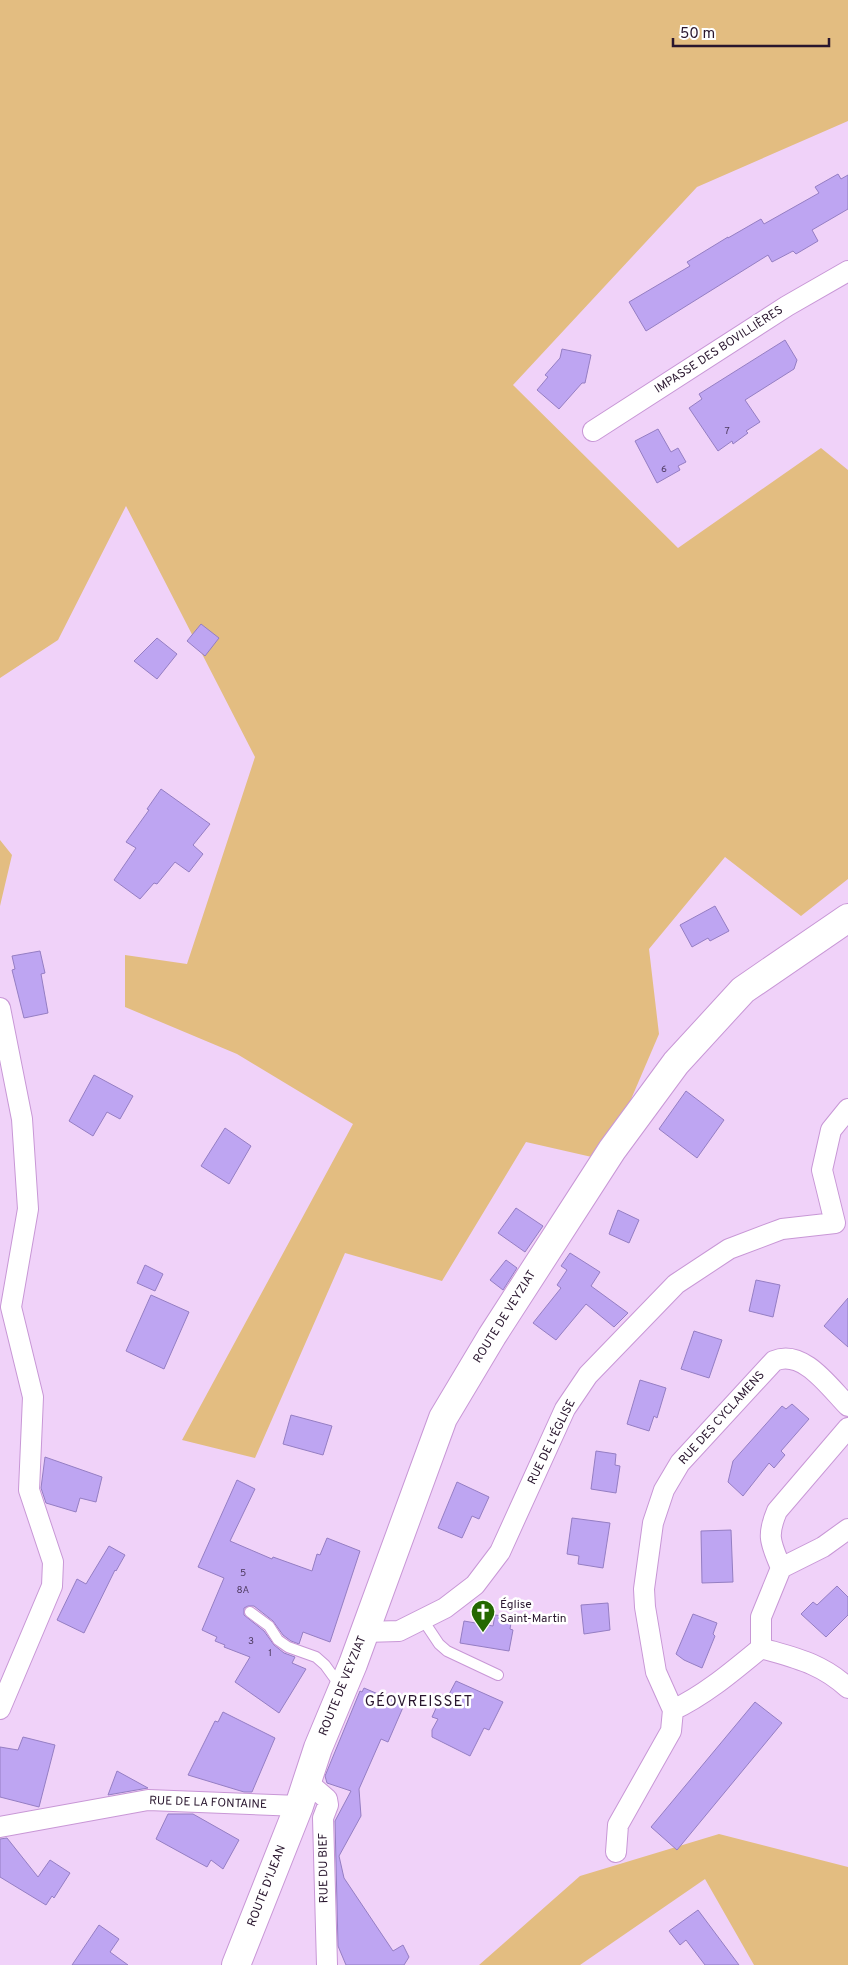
<svg xmlns="http://www.w3.org/2000/svg" width="848" height="1965" font-family="Overpass,sans-serif">
	<style>
		.green { fill: #e3bd81 }
		.building { fill: #bea5f2; stroke: #957ec3 }
		.lines { fill: none; stroke-linecap: round; stroke-linejoin: round }
		.lane-casing { stroke: #c897d6; stroke-width: 12 }
		.street-casing { stroke: #c897d6; stroke-width: 22 }
		.secondary-casing { stroke: #c897d6; stroke-width: 30 }
		.lane { stroke: #fff; stroke-width: 10 }
		.street { stroke: #fff; stroke-width: 20 }
		.secondary { stroke: #fff; stroke-width: 28 }
		.labels { text-anchor: middle; dominant-baseline: central; stroke-width: 5; stroke-linejoin: round; paint-order: stroke }
		.number-label { font-size: 10px; fill: #4e3a5f }
		.street-label { font-size: 12px; fill: #29162e; stroke: #fff }
		.poi-label { font-size: 12px; fill: #29162e; stroke: #fff; text-anchor: start }
		.quarter-label { font-size: 15px; letter-spacing: 1px; fill: #29162e; stroke: #fff }
	</style>
	<rect width="100%" height="100%" fill="#f0d2f9"/>
	<path class="green" d="M 0,0 L 848,0 L 848,121 L 697,187 L 513,385 L 678,548 L 821,448 L 848,470 L 848,879 L 801,916 L 725,857 L 649,949 L 659,1034 L 605,1160 L 526,1142 L 442,1281 L 345,1253 L 255,1458 L 182,1440 L 353,1124 L 237,1054 L 125,1007 L 125,955 L 187,964 L 255,757 L 126,506 L 58,640 L 0,678 Z
		M 0,840 L 12,855 L 0,906 Z
		M 719,1834 L 848,1867 L 848,1965 L 754,1965 L 705,1879 L 580,1965 L 479,1965 L 580,1876 Z"/>
	<path class="building" d="M 838,174 L 841,179 L 848,175 L 848,209 L 812,230 L 818,241 L 796,254 L 793,251 L 772,262 L 768,255 L 646,331 L 629,302 L 690,266 L 687,262 L 728,237 L 728,238 L 761,219 L 764,224 L 819,193 L 815,187 Z
		M 785,340 L 797,360 L 794,369 L 745,400 L 760,422 L 746,431 L 748,433 L 733,444 L 732,441 L 718,451 L 689,408 L 702,399 L 699,394 Z
		M 562,349 L 591,355 L 585,383 L 582,383 L 559,409 L 537,390 L 548,377 L 545,375 L 560,358 Z
		M 658,429 L 671,452 L 678,448 L 686,462 L 678,466 L 680,470 L 657,483 L 635,441 Z
		M 201,624 L 219,638 L 205,656 L 187,641 Z
		M 157,638 L 177,654 L 157,679 L 134,661 Z
		M 161,789 L 210,824 L 193,845 L 203,854 L 189,872 L 175,862 L 157,884 L 154,883 L 140,899 L 114,880 L 136,848 L 126,842 L 149,810 L 147,809 Z
		M 715,906 L 729,931 L 710,941 L 708,938 L 692,947 L 680,925 Z
		M 40,951 L 45,973 L 41,974 L 48,1013 L 24,1018 L 12,970 L 15,969 L 12,956 Z
		M 94,1075 L 133,1096 L 120,1119 L 107,1112 L 93,1136 L 69,1121 Z
		M 686,1091 L 724,1120 L 697,1158 L 659,1129 Z
		M 225,1128 L 251,1146 L 229,1184 L 201,1166 Z
		M 516,1208 L 543,1226 L 525,1252 L 498,1233 Z
		M 618,1210 L 639,1220 L 629,1243 L 609,1234 Z
		M 570,1253 L 600,1272 L 591,1286 L 628,1313 L 614,1327 L 586,1304 L 556,1340 L 533,1323 L 561,1288 L 557,1285 L 567,1270 L 561,1266 Z
		M 506,1260 L 517,1268 L 503,1290 L 490,1280 Z
		M 145,1265 L 163,1274 L 155,1291 L 137,1283 Z
		M 756,1280 L 780,1285 L 773,1317 L 749,1311 Z
		M 151,1295 L 189,1312 L 164,1369 L 126,1351 Z
		M 848,1298 L 848,1347 L 824,1326 Z
		M 694,1331 L 722,1340 L 709,1378 L 681,1369 Z
		M 640,1380 L 666,1388 L 657,1418 L 654,1416 L 649,1431 L 627,1424 Z
		M 792,1404 L 809,1419 L 781,1451 L 785,1455 L 774,1468 L 769,1463 L 743,1496 L 728,1482 L 733,1461 L 782,1406 L 786,1409 Z
		M 291,1415 L 332,1426 L 323,1455 L 283,1444 Z
		M 596,1451 L 616,1454 L 615,1465 L 620,1466 L 616,1493 L 591,1489 Z
		M 45,1457 L 102,1477 L 96,1502 L 80,1498 L 76,1512 L 46,1503 L 41,1488 Z
		M 237,1480 L 255,1489 L 230,1541 L 272,1559 L 273,1557 L 312,1571 L 317,1554 L 320,1555 L 327,1538 L 360,1551 L 330,1642 L 303,1632 L 299,1644 L 291,1641 L 283,1635 L 273,1621 L 254,1606 L 248,1606 L 244,1608 L 244,1615 L 264,1631 L 274,1645 L 284,1653 L 295,1657 L 292,1663 L 306,1669 L 279,1713 L 235,1682 L 250,1657 L 224,1647 L 225,1645 L 215,1641 L 217,1637 L 202,1630 L 224,1578 L 198,1567 Z
		M 457,1482 L 489,1497 L 479,1519 L 472,1516 L 462,1538 L 438,1528 Z
		M 572,1518 L 610,1523 L 603,1568 L 578,1564 L 579,1556 L 567,1554 Z
		M 731,1530 L 733,1582 L 702,1583 L 701,1531 Z
		M 109,1546 L 125,1555 L 116,1571 L 115,1570 L 84,1633 L 57,1620 L 77,1579 L 86,1584 Z
		M 837,1586 L 848,1597 L 848,1615 L 826,1637 L 801,1614 L 813,1602 L 817,1605 Z
		M 608,1603 L 610,1630 L 584,1634 L 581,1605 Z
		M 693,1614 L 717,1623 L 713,1634 L 715,1636 L 702,1668 L 684,1660 L 676,1654 Z
		M 495,1615 L 512,1617 L 510,1629 L 513,1630 L 509,1651 L 460,1643 L 464,1621 L 493,1626 Z
		M 456,1681 L 503,1702 L 489,1730 L 484,1728 L 470,1756 L 432,1737 L 432,1730 L 438,1719 L 432,1717 L 442,1695 L 447,1698 Z
		M 364,1688 L 404,1705 L 388,1742 L 381,1739 L 359,1789 L 361,1816 L 339,1856 L 344,1878 L 393,1951 L 403,1945 L 409,1957 L 404,1965 L 346,1965 L 338,1946 L 335,1821 L 351,1791 L 327,1783 L 325,1776 L 360,1691 L 362,1692 Z
		M 755,1702 L 782,1723 L 677,1850 L 651,1827 Z
		M 223,1712 L 275,1738 L 252,1792 L 244,1792 L 188,1775 L 215,1721 L 218,1722 Z
		M 23,1737 L 55,1745 L 39,1807 L 0,1797 L 0,1747 L 18,1750 Z
		M 117,1771 L 148,1788 L 108,1795 Z
		M 168,1814 L 193,1814 L 239,1840 L 223,1869 L 211,1860 L 207,1867 L 156,1839 Z
		M 7,1838 L 38,1877 L 50,1860 L 70,1873 L 54,1898 L 52,1896 L 46,1905 L 0,1877 L 0,1839 Z
		M 698,1910 L 739,1965 L 705,1965 L 686,1940 L 680,1945 L 669,1931 Z
		M 99,1925 L 119,1939 L 110,1952 L 128,1965 L 72,1965 Z"/>
	<g class="lines">
		<defs>
			<path id="lane" d="M 250,1612 L 269,1626 L 278,1640 L 288,1647 L 316,1657 L 325,1665 L 341,1687
				M 423,1620 L 439,1644 L 447,1651 L 498,1675"/>
			<path id="street" d="M 593,431 L 787,306 L 848,271
				M 0,1008 L 22,1119 L 28,1209 L 11,1307 L 33,1397 L 29,1490 L 53,1562 L 52,1586 L 0,1709
				M 835,1223 L 822,1170 L 831,1130 L 848,1109
				M 848,1406 C 830,1388 803,1348 774,1361 L 680,1463 L 664,1490 L 653,1523 L 644,1589 L 645,1607 L 656,1672 L 673,1710 C 705,1695 733,1671 761,1648 L 761,1617 L 781,1568 L 823,1547 L 848,1529
				M 781,1568 C 771,1543 766,1537 777,1511 L 848,1428
				M 365,1632 L 399,1631 L 445,1608 L 475,1585 L 500,1552 L 565,1409 L 588,1375 L 676,1284 L 729,1249 L 782,1229 L 835,1223
				M 761,1648 C 795,1658 821,1663 848,1688
				M 306,1781 L 327,1799 L 328,1805 L 323,1818 L 327,1965
				M 0,1827 L 148,1800 L 299,1806
				M 616,1852 L 618,1825 L 671,1731 L 673,1710"/>
			<path id="secondary" d="M 236,1965 L 299,1806 L 318,1748 L 353,1664 L 443,1418 L 492,1336 L 612,1150 L 676,1063 L 743,990 L 848,918"/>
		</defs>
		<use href="#lane" class="lane-casing"/>
		<use href="#street" class="street-casing"/>
		<use href="#secondary" class="secondary-casing"/>
		<use href="#lane" class="lane"/>
		<use href="#street" class="street"/>
		<use href="#secondary" class="secondary"/>
	</g>
	<defs>
		<symbol id="church-pin" viewBox="-11 -11 22 30"><path d="M0 17L-7.5 6A9.5 9.5 0 1 1 7.5 6Z" fill="#236800" stroke="#fff"/><path d="M-1.2-6h2.4v3.5h3.3v2.4h-3.3V6h-2.4V-.1h-3.3v-2.4h3.3Z" fill="#fff"/></symbol>
	</defs>
	<g fill-rule="evenodd">
		<use href="#church-pin" x="469" y="1598" width="28" height="38"/>
	</g>
	<g class="labels">
		<g class="number-label">
			<text x="727" y="431">7</text>
			<text x="664" y="469">6</text>
			<text x="243" y="1573">5</text>
			<text x="243" y="1590">8A</text>
			<text x="251" y="1641">3</text>
			<text x="270" y="1653">1</text>
		</g>
		<g class="street-label">
			<text transform="translate(719 350) rotate(-33)">IMPASSE DES BOVILLIÈRES</text>
			<text transform="translate(505 1317) rotate(-58)">ROUTE DE VEYZIAT</text>
			<text transform="translate(722 1418) rotate(-48)">RUE DES CYCLAMENS</text>
			<text transform="translate(552 1442) rotate(-64)">RUE DE L'ÉGLISE</text>
			<text transform="translate(343 1686) rotate(-68)">ROUTE DE VEYZIAT</text>
			<text transform="translate(208 1803) rotate(2)">RUE DE LA FONTAINE</text>
			<text transform="translate(324 1868) rotate(-91)">RUE DU BIEF</text>
			<text transform="translate(267 1886) rotate(-69)">ROUTE D'IJEAN</text>
		</g>
		<g class="poi-label">
			<text x="500" y="1605">Église<tspan x="500" dy="14">Saint-Martin</tspan></text>
		</g>
		<g class="quarter-label">
			<text x="419" y="1702">GÉOVREISSET</text>
		</g>
	</g>
	<path d="M673 38v8h156v-8" fill="none" stroke="#29162e" stroke-width="2.5"/>
	<text x="680" y="38" font-size="15" fill="#29162e" stroke="#ffffff" stroke-width="4" paint-order="stroke">50 m</text>
</svg>
